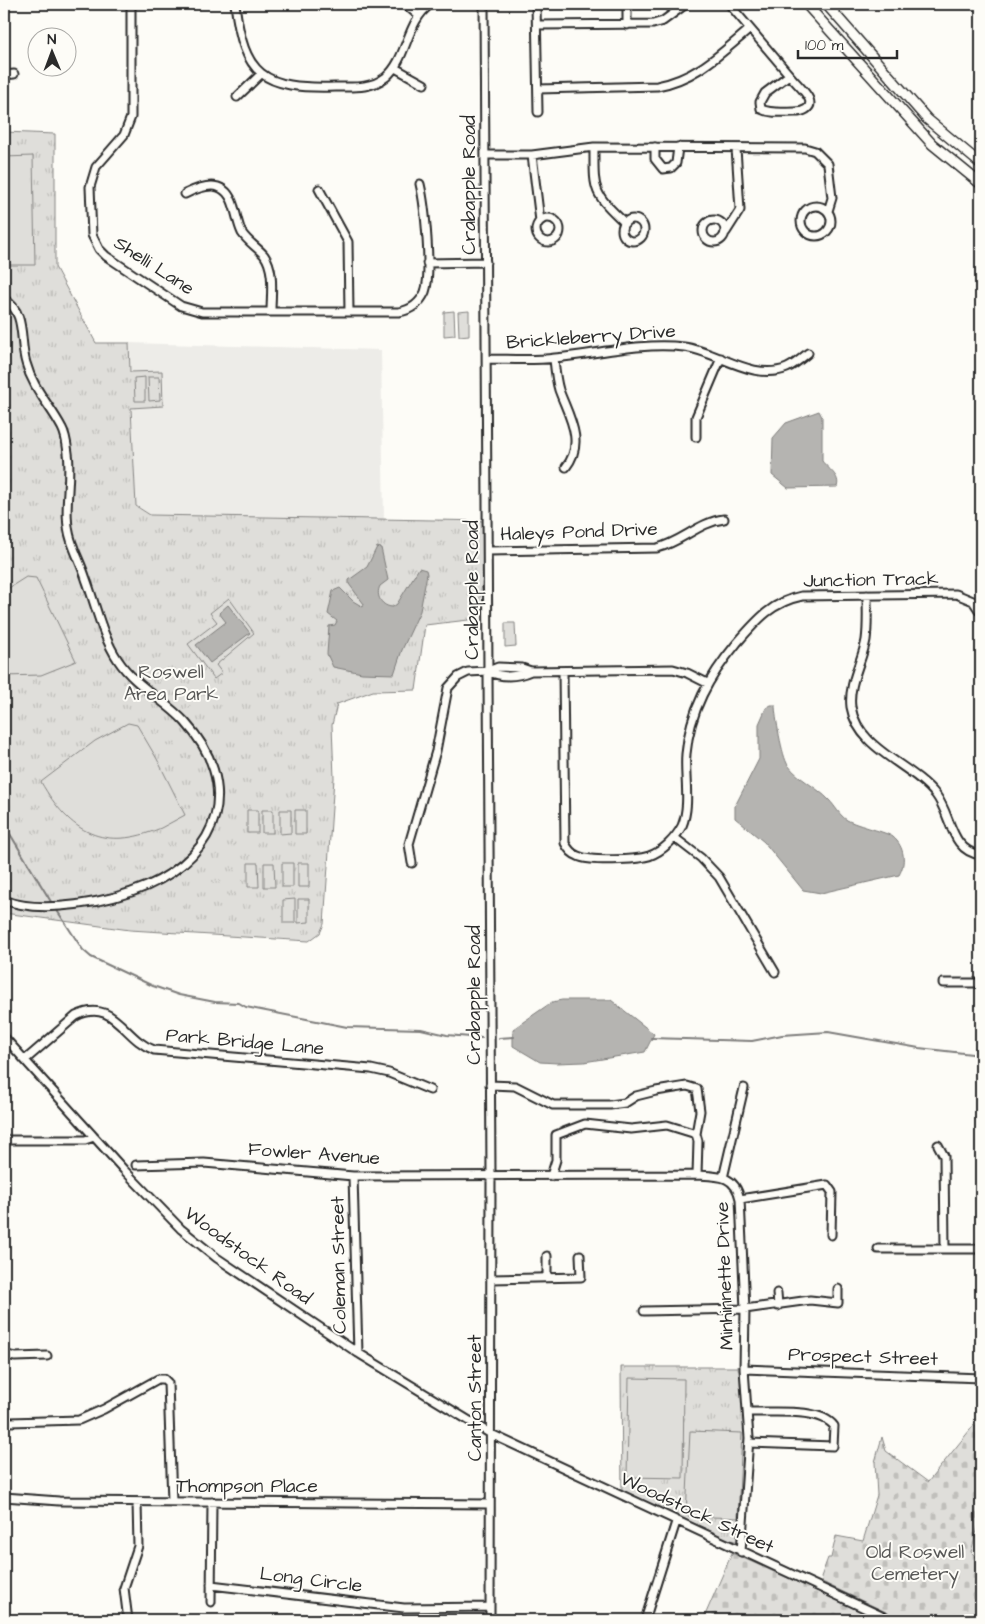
<svg xmlns="http://www.w3.org/2000/svg" width="985" height="1624" font-family="'Architects Daughter',sans-serif">
	<style>
		.built { fill: #edece8 }
		.cemetery { fill: url(#cemetery-stones); stroke: #858482 }
		.park { fill: url(#park-tufts); stroke: #858482 }
		.pitch { fill: #dfdeda; stroke: #858482 }
		.water { fill: #b5b4b1; stroke: #7e7d7b }
		.lines { fill: none; stroke-linecap: round; stroke-linejoin: round }
		.stream { stroke: #7e7d7b; stroke-width: 2 }
		.minor-casing { stroke: #2b2b2b; stroke-width: 11 }
		.major-casing { stroke: #2b2b2b; stroke-width: 12 }
		.minor { stroke: #fdfcf7; stroke-width: 7 }
		.major { stroke: #fdfcf7; stroke-width: 9 }
		.labels { text-anchor: middle; dominant-baseline: central; stroke-width: 4; stroke-linejoin: round; paint-order: stroke }
		.street-label { font-size: 19px; fill: #2b2b2b; stroke: #fdfcf7 }
		.park-label { font-size: 19px; fill: #585857; stroke: #fdfcf7 }
	</style>
	<defs>
		<pattern id="cemetery-stones" width="16" height="16" patternUnits="userSpaceOnUse" patternTransform="scale(1.25)"><rect width="16" height="16" fill="#dfdeda"/><path d="M2 7V4a2 2 0 0 1 4 0v3zM10 15v-3a2 2 0 0 1 4 0v3z" fill="#c0bfbb"/></pattern>
		<pattern id="park-tufts" width="24" height="20" patternUnits="userSpaceOnUse" patternTransform="scale(1.25)"><rect width="24" height="20" fill="#dfdeda"/><path d="M3 7l-1-3M5 7V3M7 7l1-3M15 17l-1-3M17 17v-4M19 17l1-3" fill="none" stroke="#c0bfbb"/></pattern>
	</defs>
	<rect width="100%" height="100%" fill="#fdfcf7"/>
	<filter id="ink" filterUnits="userSpaceOnUse"><feTurbulence type="fractalNoise" baseFrequency=".02" numOctaves="2"/><feDisplacementMap in="SourceGraphic" scale="10" xChannelSelector="R" yChannelSelector="G"/><feConvolveMatrix kernelMatrix="1 2 1 2 8 2 1 2 1" color-interpolation-filters="sRGB"/></filter>
	<g filter="url(#ink)">
		<path class="built" d="M 129,343 L 381,350 L 384,519 L 150,515 L 136,505 Z"/>
		<path class="cemetery" d="M 974,1425 L 981,1430 L 981,1516 L 971,1552 L 981,1562 L 981,1610 L 967,1620 L 903,1620 L 822,1582 L 821,1577 L 828,1558 L 831,1558 L 836,1536 L 863,1541 L 877,1495 L 875,1462 L 882,1437 L 886,1451 L 928,1482 Z
			M 732,1553 L 881,1620 L 703,1620 Z"/>
		<path class="park" d="M 4,132 L 55,134 L 55,267 L 96,343 L 129,343 L 130,372 L 162,371 L 163,406 L 131,408 L 136,506 L 150,515 L 491,521 L 477,619 L 425,625 L 416,690 L 373,691 L 337,704 L 332,725 L 334,778 L 324,924 L 320,933 L 309,941 L 130,930 L 4,913 Z
			M 621,1367 L 747,1367 L 743,1543 L 719,1537 L 622,1501 Z"/>
		<path class="pitch" d="M 33,156 L 35,265 L 4,265 L 4,157 Z
			M 454,311 L 455,335 L 444,336 L 444,312 Z
			M 469,311 L 469,335 L 459,336 L 458,312 Z
			M 145,377 L 145,401 L 135,401 L 134,378 Z
			M 148,377 L 159,377 L 160,400 L 149,401 Z
			M 26,577 L 36,578 L 76,661 L 41,675 L 4,676 L 4,591 Z
			M 229,598 L 254,633 L 216,665 L 222,673 L 214,679 L 188,644 L 217,622 L 210,613 Z
			M 505,623 L 515,623 L 516,646 L 505,647 Z
			M 128,723 L 137,725 L 157,759 L 185,815 C 177,819 169,824 161,828 C 104,852 70,833 41,782 L 95,741 Z
			M 247,810 L 258,810 L 258,833 L 247,833 Z
			M 262,810 L 273,810 L 273,833 L 262,833 Z
			M 280,810 L 291,810 L 291,833 L 280,834 Z
			M 295,810 L 306,810 L 306,834 L 295,834 Z
			M 248,863 L 258,863 L 259,887 L 248,887 Z
			M 264,863 L 274,863 L 275,887 L 264,887 Z
			M 282,863 L 293,863 L 293,887 L 282,887 Z
			M 298,863 L 309,863 L 309,887 L 298,887 Z
			M 295,899 L 295,923 L 283,923 L 283,900 Z
			M 298,899 L 309,899 L 309,922 L 298,923 Z
			M 629,1378 L 684,1379 L 683,1478 L 627,1477 Z
			M 690,1431 L 742,1433 L 738,1518 L 686,1516 Z"/>
		<path class="water" d="M 819,411 L 822,417 L 822,461 C 828,469 841,476 837,487 L 788,488 L 772,475 L 773,438 L 786,423 Z
			M 377,547 L 381,548 L 388,580 L 380,586 C 375,596 382,607 393,607 L 397,604 L 419,568 L 426,570 L 427,574 L 420,611 L 402,650 L 394,674 L 362,673 L 333,667 L 327,654 L 329,626 L 335,625 L 337,621 L 328,614 L 333,591 L 340,588 L 353,601 L 363,607 L 364,604 L 349,584 L 349,580 L 367,567 Z
			M 228,605 L 250,633 L 210,663 L 196,645 L 226,622 L 219,613 Z
			M 771,705 L 775,705 C 775,715 782,757 788,765 C 798,779 817,787 829,800 C 835,806 840,816 847,820 C 858,826 887,832 893,837 C 905,847 906,863 899,875 L 821,893 L 803,890 L 764,842 L 735,818 L 735,806 L 759,759 L 759,724 L 766,708 Z
			M 562,1000 L 611,1000 L 654,1034 L 645,1052 L 584,1062 L 557,1063 L 540,1062 L 513,1046 L 513,1029 L 552,1002 Z"/>
		<g class="lines">
			<path class="stream" d="M 4,824 L 53,905
				M 56,909 L 83,950 L 91,957 L 153,986 L 179,995 L 215,1002 L 239,1003 L 246,1007 L 347,1027 L 421,1029 L 447,1035 L 482,1038
				M 499,1038 L 514,1037
				M 651,1038 L 752,1041 L 782,1035 L 828,1032 L 919,1048 L 981,1055"/>
			<defs>
				<path id="minor" d="M 131,4 L 131,117 L 124,135 L 96,167 L 90,187 L 92,235 L 99,249 L 106,256 L 181,306 L 202,312 L 399,312 C 411,310 420,303 425,292 C 432,273 425,205 420,184
					M 235,4 C 244,76 263,89 335,87 C 352,87 371,89 386,77 C 408,58 406,21 431,4
					M 405,4 L 418,15
					M 484,4 L 491,1175 L 490,1620
					M 536,4 L 538,112
					M 627,4 L 627,25
					M 729,4 C 750,29 771,53 792,78 C 797,84 806,92 809,99 C 813,109 802,112 795,112 C 784,112 771,114 761,109 L 760,102 L 765,93 L 789,75
					M 537,25 L 653,24 L 663,21 L 686,4
					M 395,68 L 424,84
					M 4,75 L 14,74
					M 538,89 L 657,86 C 696,79 720,54 750,29
					M 237,97 L 261,74
					M 594,147 C 594,191 592,192 625,223
					M 655,147 L 655,159 L 663,169 L 671,168 L 676,163 L 678,147
					M 485,155 L 532,155 L 594,147 L 805,148 L 815,151 L 828,164 L 832,198 L 828,211
					M 532,155 L 540,221
					M 319,189 L 348,242 L 349,312
					M 185,194 C 206,184 226,179 234,207 C 237,216 238,225 242,233 C 248,242 257,247 264,255 C 275,270 271,294 271,312
					M801 221a15 15 0 1 1 30 0a15 15 0 1 1-30 0Z
					M536 230a12 12 0 1 1 24 0a12 12 0 1 1-24 0Z
					M622 230a11 11 0 1 1 22 0a11 11 0 1 1-22 0Z
					M703 231a11 11 0 1 1 22 0a11 11 0 1 1-22 0Z
					M 726,232 L 740,210 L 736,148
					M 427,263 L 486,262
					M 4,299 C 27,313 19,340 26,363 C 33,389 50,405 62,428 C 66,435 67,445 68,453 C 72,481 62,513 71,540 C 75,553 82,566 86,579 C 96,606 102,636 118,660 C 135,686 165,700 185,722 C 242,785 221,853 147,886 C 110,902 42,915 4,900
					M 487,359 C 510,359 533,361 555,358 C 599,354 640,342 684,347 C 717,351 753,382 787,368 C 794,365 802,358 808,353
					M 554,359 C 555,369 556,380 559,390 C 568,415 586,442 566,467
					M 696,437 L 696,417 L 721,358
					M 488,551 L 657,548 C 682,542 699,522 724,519
					M 867,595 C 867,610 868,625 866,640 C 862,662 848,684 851,707 C 858,750 912,764 936,795 C 952,816 950,851 981,855
					M 488,671 C 502,678 517,677 531,671
					M 563,671 L 565,843 C 568,849 572,854 578,856 C 590,862 636,860 649,856 C 663,851 675,839 682,826 C 691,804 684,777 686,754 C 690,710 709,677 737,643 C 757,620 772,602 802,596 L 956,594 L 973,601 L 981,613
					M 675,838 L 701,858 L 719,877 L 775,972
					M 412,863 L 409,844 L 436,751 L 448,688 L 458,677 L 468,672 L 488,671 L 498,667 L 522,668 L 531,671 L 673,669 L 687,673 L 707,683
					M 943,983 L 981,983
					M 4,1037 L 124,1170 L 181,1229 L 217,1258 L 358,1353 L 491,1434 L 890,1620
					M 25,1060 L 76,1016 C 114,997 123,1039 154,1050 L 371,1069 L 389,1073 L 430,1090
					M 490,1085 L 515,1086 L 553,1105 L 610,1105 L 625,1103 L 636,1096 L 656,1091 L 687,1086 L 697,1089 L 700,1111 L 696,1134 L 667,1125 L 631,1129 L 585,1124 L 556,1135 L 556,1160 L 551,1176
					M 696,1134 L 698,1141 L 697,1175
					M 4,1140 L 85,1140 L 94,1137
					M 938,1145 L 944,1156 L 945,1249
					M 136,1165 L 204,1163 L 353,1176 L 697,1175 C 719,1176 735,1175 740,1199 L 745,1309 L 744,1369 L 749,1438 L 741,1552
					M 353,1176 L 358,1353
					M 723,1178 L 744,1088
					M 740,1199 L 827,1185 L 832,1192 L 831,1235
					M 878,1249 L 981,1249
					M 547,1256 L 547,1277
					M 491,1279 L 581,1277 L 580,1255
					M 777,1293 L 778,1306
					M 644,1311 L 745,1309 L 810,1300 L 838,1303 L 838,1289
					M 4,1354 L 15,1357 L 47,1356
					M 744,1369 L 981,1378
					M 748,1412 C 771,1413 820,1407 834,1426 L 833,1446 L 749,1443
					M 10,1422 L 79,1420 L 104,1409 L 158,1379 L 164,1379 L 168,1383 L 172,1502
					M 4,1497 L 59,1501 L 490,1504
					M 211,1585 L 404,1608 L 490,1607
					M 211,1602 L 212,1502
					M 128,1620 L 124,1588 L 138,1546 L 137,1502
					M 645,1620 L 676,1522"/>
				<path id="major" d="M 806,4 L 932,144 L 981,184
					M 826,4 L 927,119 L 981,164"/>
			</defs>
			<use href="#minor" class="minor-casing"/>
			<use href="#major" class="major-casing"/>
			<use href="#minor" class="minor"/>
			<use href="#major" class="major"/>
		</g>
	</g>
	<g class="labels">
		<g class="street-label">
			<text transform="translate(469 185) rotate(-90)">Crabapple Road</text>
			<text transform="translate(154 266) rotate(33)">Shelli Lane</text>
			<text transform="translate(591 337) rotate(-4)">Brickleberry Drive</text>
			<text transform="translate(579 532) rotate(-2)">Haleys Pond Drive</text>
			<text transform="translate(871 580) rotate(-1)">Junction Track</text>
			<text transform="translate(472 590) rotate(-90)">Crabapple Road</text>
			<text transform="translate(474 995) rotate(-90)">Crabapple Road</text>
			<text transform="translate(245 1042) rotate(5)">Park Bridge Lane</text>
			<text transform="translate(314 1154) rotate(4)">Fowler Avenue</text>
			<text transform="translate(248 1256) rotate(36)">Woodstock Road</text>
			<text transform="translate(339 1265) rotate(-91)">Coleman Street</text>
			<text transform="translate(725 1276) rotate(-92)">Minhinnette Drive</text>
			<text transform="translate(863 1357) rotate(2)">Prospect Street</text>
			<text transform="translate(475 1398) rotate(-90)">Canton Street</text>
			<text x="247" y="1486">Thompson Place</text>
			<text transform="translate(697 1513) rotate(25)">Woodstock Street</text>
			<text transform="translate(311 1580) rotate(7)">Long Circle</text>
		</g>
		<g class="park-label">
			<text x="171" y="672">Roswell<tspan x="171" dy="22">Area Park</tspan></text>
			<text x="915" y="1552">Old Roswell<tspan x="915" dy="22">Cemetery</tspan></text>
		</g>
	</g>
	<rect width="985" height="1624" fill="none" stroke="#fdfcf7" stroke-width="20"/>
	<rect x="10" y="10" width="965" height="1604" fill="none" stroke="#2b2b2b" stroke-width="2" filter="url(#ink)"/>
	<g transform="translate(52 52) rotate(359)"><circle r="24" fill="#fdfcf7" stroke="#a9a8a5"/>
	<path d="M0-4L9 19L0 12L-9 19Z" fill="#2b2b2b"/>
	<text y="-8" font-size="14" font-weight="bold" text-anchor="middle" fill="#2b2b2b">N</text>
	</g>
	<path d="M798 50v8h99v-8" fill="none" stroke="#2b2b2b" stroke-width="2.5"/>
	<text x="805" y="50" font-size="15" fill="#2b2b2b" stroke="#fdfcf7" stroke-width="4" paint-order="stroke">100 m</text>
</svg>
